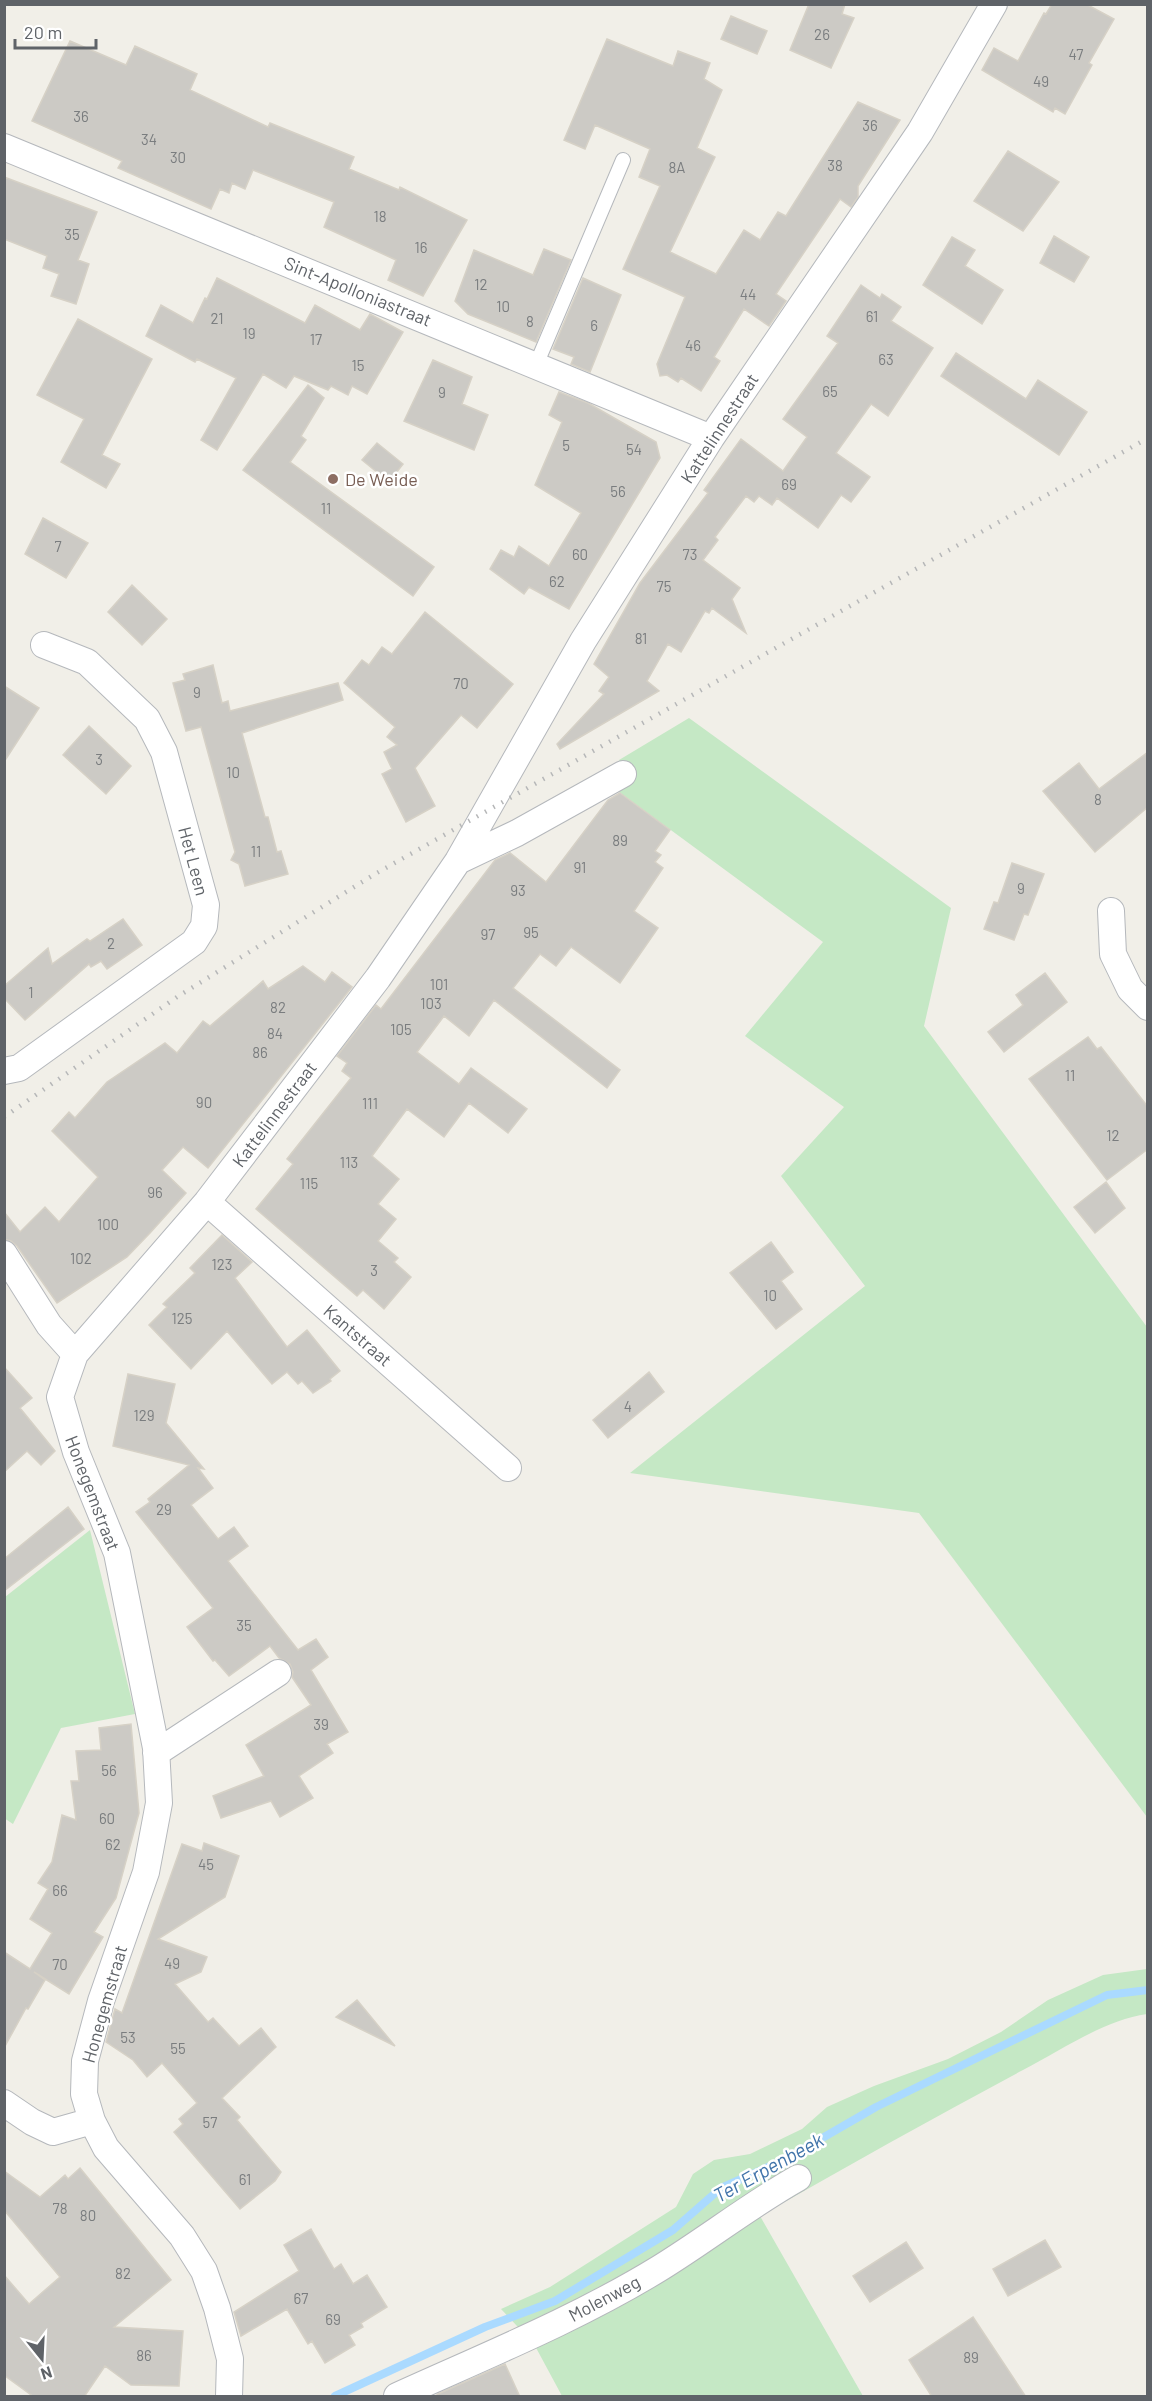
<svg xmlns="http://www.w3.org/2000/svg" width="1152" height="2401" font-family="Barlow,sans-serif">
	<style>
		.green { fill: #c5e8c5 }
		.lines { fill: none; stroke-linecap: round; stroke-linejoin: round }
		.stream { stroke: #aadaff; stroke-width: 8 }
		.building { fill: #cccac5; stroke: #d6d1c6; stroke-width: 1.5 }
		.service-casing { stroke: #b5b8bc; stroke-width: 16 }
		.minor-casing { stroke: #b5b8bc; stroke-width: 28 }
		.service { stroke: #fff; stroke-width: 14 }
		.minor { stroke: #fff; stroke-width: 26 }
		.rail { stroke: #b6b7b8; stroke-width: 4.5; stroke-dasharray: 1.5 8; stroke-linecap: butt }
		.education-dot { fill: #8d6e63; stroke: #fff; stroke-width: 2 }
		.labels { text-anchor: middle; dominant-baseline: central; stroke-width: 5; stroke-linejoin: round; paint-order: stroke }
		.number-label { font-size: 15px; fill: #7a7d7f }
		.street-label { font-size: 18px; fill: #5f6368; stroke: #fff }
		.education-label { font-size: 18px; fill: #785e54; stroke: #fff; text-anchor: start }
		.water-label { font-size: 20px; font-style: italic; fill: #4174aa; stroke: #fff }
	</style>
	<rect width="100%" height="100%" fill="#f1efe8"/>
	<path class="green" d="M 689,718 L 951,908 L 924,1026 L 1147,1327 L 1147,1817 L 919,1513 L 630,1473 L 865,1286 L 781,1176 L 844,1107 L 745,1036 L 823,942 L 615,789 L 630,779 L 619,760 Z
		M 90,1530 L 135,1714 L 61,1728 L 13,1824 L 4,1818 L 5,1597 Z
		M 1147,1969 L 1147,2014 C 1104,2020 1062,2050 1023,2070 C 935,2117 847,2166 760,2216 L 863,2396 L 562,2396 L 534,2344 L 501,2309 L 550,2287 L 676,2207 L 693,2174 L 714,2160 L 750,2154 L 802,2129 L 827,2107 L 874,2086 L 948,2059 L 1001,2032 L 1048,2000 L 1103,1975 Z"/>
	<g class="lines">
		<path class="stream" d="M 335,2396 L 485,2327 L 555,2301 L 673,2230 L 721,2188 L 786,2159 L 876,2107 L 1107,1995 L 1148,1990"/>
	</g>
	<path class="building" d="M 809,4 L 845,4 L 842,14 L 854,18 L 831,68 L 790,50 Z
		M 1052,4 L 1086,4 L 1114,19 L 1089,63 L 1092,65 L 1065,114 L 1055,108 L 1053,112 L 982,70 L 994,48 L 1018,61 L 1044,13 L 1046,14 Z
		M 731,16 L 767,31 L 757,54 L 721,39 Z
		M 607,39 L 673,66 L 678,51 L 710,63 L 704,79 L 722,90 L 697,148 L 715,157 L 670,252 L 716,274 L 744,230 L 760,240 L 778,212 L 786,216 L 858,102 L 900,120 L 858,186 L 858,197 L 851,207 L 840,199 L 776,294 L 786,301 L 769,326 L 744,309 L 714,357 L 720,361 L 701,391 L 681,378 L 678,382 L 667,375 L 660,376 L 657,364 L 685,297 L 623,269 L 660,186 L 639,177 L 650,149 L 595,125 L 585,149 L 564,140 Z
		M 70,41 L 126,65 L 135,46 L 197,74 L 190,90 L 268,127 L 270,123 L 354,157 L 349,169 L 399,190 L 400,187 L 467,220 L 423,296 L 388,280 L 396,260 L 324,227 L 334,202 L 253,170 L 245,189 L 232,183 L 229,193 L 220,189 L 211,209 L 118,168 L 122,161 L 32,121 Z
		M 1008,151 L 1059,182 L 1023,231 L 974,201 Z
		M 4,177 L 97,212 L 78,260 L 89,264 L 76,304 L 51,296 L 59,274 L 43,268 L 47,256 L 4,239 Z
		M 1054,236 L 1089,257 L 1074,282 L 1040,263 Z
		M 952,237 L 975,250 L 965,266 L 1003,290 L 982,324 L 923,285 Z
		M 544,249 L 571,260 L 536,342 L 468,314 L 455,301 L 474,250 L 533,275 Z
		M 217,278 L 305,323 L 315,305 L 360,330 L 370,314 L 403,332 L 367,394 L 352,386 L 348,395 L 331,386 L 328,390 L 294,376 L 286,388 L 263,374 L 217,450 L 201,440 L 236,378 L 197,359 L 195,362 L 146,336 L 161,305 L 193,323 L 205,298 L 207,299 Z
		M 583,278 L 621,295 L 590,372 L 571,364 L 574,357 L 553,349 Z
		M 861,285 L 880,298 L 882,294 L 901,307 L 891,321 L 933,348 L 888,416 L 871,404 L 836,453 L 870,477 L 851,502 L 841,495 L 818,528 L 777,498 L 772,505 L 759,496 L 754,502 L 746,496 L 715,537 L 718,540 L 703,560 L 740,588 L 732,599 L 746,633 L 712,608 L 709,613 L 705,611 L 681,652 L 668,644 L 647,681 L 659,691 L 560,749 L 557,744 L 604,694 L 599,691 L 609,677 L 594,664 L 640,583 L 708,493 L 704,490 L 741,439 L 783,471 L 807,437 L 783,419 L 838,343 L 827,336 Z
		M 78,319 L 152,359 L 102,455 L 120,464 L 106,488 L 61,462 L 84,419 L 37,395 Z
		M 956,353 L 1026,399 L 1038,380 L 1087,412 L 1059,455 L 941,376 Z
		M 433,360 L 472,377 L 462,404 L 488,415 L 474,450 L 404,421 Z
		M 308,385 L 324,398 L 301,436 L 306,440 L 290,462 L 434,567 L 413,596 L 243,470 Z
		M 559,392 L 588,403 L 656,442 L 660,458 L 569,609 L 529,587 L 524,594 L 490,569 L 501,550 L 514,557 L 519,546 L 549,566 L 581,513 L 535,485 L 562,422 L 549,415 Z
		M 377,443 L 403,464 L 389,482 L 362,460 Z
		M 43,518 L 88,543 L 66,578 L 25,554 Z
		M 132,585 L 167,619 L 142,645 L 108,612 Z
		M 425,612 L 513,684 L 477,728 L 461,715 L 415,768 L 435,806 L 406,822 L 382,774 L 392,769 L 384,752 L 397,745 L 387,737 L 395,727 L 344,683 L 362,660 L 369,665 L 382,647 L 392,654 Z
		M 213,665 L 222,703 L 228,701 L 230,711 L 338,683 L 343,700 L 242,733 L 265,817 L 268,817 L 277,852 L 281,851 L 288,874 L 245,886 L 239,864 L 231,860 L 235,852 L 201,727 L 186,731 L 173,683 L 185,680 L 183,674 Z
		M 4,686 L 39,708 L 4,762 Z
		M 89,726 L 131,766 L 106,794 L 63,755 Z
		M 1148,752 L 1148,807 L 1095,852 L 1043,791 L 1079,763 L 1099,789 Z
		M 620,793 L 670,830 L 655,851 L 661,855 L 655,862 L 663,868 L 634,911 L 658,928 L 620,983 L 571,947 L 556,966 L 540,954 L 513,988 L 620,1070 L 607,1088 L 494,1000 L 469,1036 L 444,1016 L 417,1052 L 459,1084 L 471,1068 L 527,1109 L 508,1133 L 469,1103 L 444,1137 L 407,1109 L 372,1156 L 399,1179 L 378,1204 L 396,1219 L 378,1241 L 398,1258 L 394,1262 L 411,1277 L 384,1309 L 363,1290 L 357,1296 L 256,1209 L 293,1164 L 287,1159 L 351,1078 L 342,1071 L 347,1063 L 337,1056 L 376,1005 L 381,1009 L 495,860 L 510,853 L 546,882 L 608,800 Z
		M 1012,863 L 1044,874 L 1028,915 L 1024,914 L 1014,940 L 984,929 L 994,902 L 998,903 Z
		M 123,919 L 142,945 L 107,969 L 101,961 L 91,967 L 89,964 L 25,1020 L 4,998 L 4,986 L 48,948 L 52,964 L 87,939 L 90,941 Z
		M 303,966 L 325,982 L 332,972 L 352,987 L 208,1168 L 183,1147 L 162,1170 L 186,1193 L 150,1233 L 127,1257 L 57,1303 L 17,1246 L 11,1241 L 4,1239 L 4,1212 L 20,1232 L 45,1207 L 59,1222 L 98,1177 L 52,1131 L 69,1112 L 75,1118 L 107,1082 L 165,1043 L 177,1053 L 203,1021 L 210,1026 L 263,981 L 268,989 Z
		M 1045,973 L 1067,1002 L 1004,1052 L 988,1032 L 1023,1005 L 1016,995 Z
		M 1088,1037 L 1097,1049 L 1101,1047 L 1148,1107 L 1148,1149 L 1107,1180 L 1029,1079 Z
		M 1106,1182 L 1125,1208 L 1095,1233 L 1074,1207 Z
		M 222,1235 L 252,1262 L 235,1278 L 287,1347 L 307,1330 L 340,1371 L 330,1379 L 331,1381 L 313,1393 L 302,1381 L 298,1384 L 287,1372 L 272,1384 L 227,1331 L 191,1369 L 149,1325 L 167,1307 L 163,1304 L 195,1273 L 190,1268 Z
		M 771,1242 L 793,1272 L 781,1281 L 802,1309 L 776,1329 L 730,1273 Z
		M 4,1367 L 32,1398 L 20,1408 L 55,1451 L 41,1465 L 27,1451 L 4,1472 Z
		M 649,1372 L 664,1392 L 608,1438 L 593,1420 Z
		M 128,1374 L 175,1384 L 166,1423 L 204,1469 L 198,1468 L 213,1488 L 191,1505 L 218,1539 L 234,1527 L 248,1546 L 228,1561 L 298,1650 L 316,1639 L 328,1657 L 311,1670 L 348,1732 L 327,1744 L 333,1753 L 299,1776 L 313,1798 L 280,1817 L 271,1801 L 221,1818 L 213,1796 L 264,1776 L 246,1745 L 311,1705 L 292,1677 L 293,1672 L 290,1664 L 279,1658 L 270,1646 L 229,1676 L 215,1660 L 213,1661 L 187,1627 L 213,1608 L 136,1512 L 150,1502 L 148,1499 L 189,1465 L 113,1446 Z
		M 68,1507 L 84,1529 L 4,1591 L 4,1559 Z
		M 131,1724 L 139,1813 L 116,1898 L 94,1932 L 103,1937 L 69,1994 L 34,1972 L 45,1980 L 28,2009 L 26,2008 L 4,2048 L 4,1952 L 30,1969 L 52,1933 L 30,1919 L 48,1889 L 38,1883 L 52,1862 L 62,1815 L 76,1820 L 71,1781 L 79,1781 L 76,1751 L 101,1750 L 99,1728 Z
		M 204,1843 L 239,1856 L 225,1897 L 158,1939 L 207,1957 L 201,1972 L 175,1984 L 208,2022 L 213,2018 L 239,2046 L 261,2028 L 276,2047 L 222,2098 L 240,2117 L 237,2120 L 281,2172 L 275,2181 L 240,2209 L 174,2132 L 183,2124 L 179,2119 L 197,2103 L 162,2063 L 147,2077 L 133,2060 L 106,2042 L 115,2009 L 122,2013 L 182,1844 L 202,1851 Z
		M 357,2000 L 395,2046 L 336,2017 Z
		M 80,2168 L 171,2280 L 114,2327 L 183,2331 L 179,2386 L 131,2385 L 105,2366 L 84,2397 L 34,2397 L 4,2375 L 4,2275 L 29,2304 L 60,2277 L 4,2210 L 4,2171 L 40,2197 L 65,2175 L 68,2179 Z
		M 311,2229 L 334,2269 L 341,2264 L 353,2284 L 367,2275 L 387,2307 L 361,2323 L 363,2327 L 349,2335 L 355,2345 L 325,2363 L 312,2341 L 308,2344 L 287,2309 L 241,2336 L 234,2312 L 299,2271 L 284,2245 Z
		M 1045,2240 L 1061,2267 L 1008,2296 L 993,2269 Z
		M 906,2242 L 923,2268 L 870,2302 L 853,2276 Z
		M 973,2317 L 1026,2397 L 932,2397 L 909,2360 Z
		M 505,2364 L 520,2397 L 435,2397 L 438,2394 Z"/>
	<g class="lines">
		<defs>
			<path id="service" d="M 536,365 L 623,160"/>
			<path id="minor" d="M 4,147 L 711,438
				M 458,861 L 517,833 L 623,774
				M 1111,911 L 1113,954 L 1130,989 L 1148,1007
				M 4,1071 L 19,1068 L 194,942 L 204,926 L 206,905 L 164,752 L 147,719 L 87,662 L 44,645
				M 207,1202 L 508,1468
				M 4,1254 L 49,1325 L 75,1354 L 60,1397 L 76,1452 L 117,1553 L 156,1748 L 159,1803 L 146,1872 L 101,2001 L 85,2061 L 84,2094 L 92,2121 L 106,2148 L 182,2236 L 204,2271 L 217,2308 L 230,2359 L 229,2396
				M 75,1354 L 207,1202 L 378,978 L 458,861 L 583,641 L 711,438 L 920,132 L 994,4
				M 156,1753 L 278,1673
				M 4,2103 L 32,2122 L 53,2132 L 92,2121
				M 397,2396 C 485,2356 577,2319 660,2268 C 707,2239 750,2205 798,2178"/>
		</defs>
		<use href="#service" class="service-casing"/>
		<use href="#minor" class="minor-casing"/>
		<use href="#service" class="service"/>
		<use href="#minor" class="minor"/>
		<path class="rail" d="M 4,1117 L 177,997 L 375,874 L 1148,438"/>
	</g>
	<circle class="education-dot" cx="333" cy="479" r="6"/>
	<g class="labels">
		<g class="number-label">
			<text x="822" y="34">26</text>
			<text x="1076" y="54">47</text>
			<text x="1041" y="81">49</text>
			<text x="81" y="116">36</text>
			<text x="870" y="125">36</text>
			<text x="149" y="139">34</text>
			<text x="178" y="157">30</text>
			<text x="835" y="165">38</text>
			<text x="677" y="167">8A</text>
			<text x="380" y="216">18</text>
			<text x="72" y="234">35</text>
			<text x="421" y="247">16</text>
			<text x="481" y="284">12</text>
			<text x="748" y="294">44</text>
			<text x="503" y="306">10</text>
			<text x="872" y="316">61</text>
			<text x="217" y="318">21</text>
			<text x="530" y="321">8</text>
			<text x="594" y="325">6</text>
			<text x="249" y="333">19</text>
			<text x="316" y="339">17</text>
			<text x="693" y="345">46</text>
			<text x="886" y="359">63</text>
			<text x="358" y="365">15</text>
			<text x="830" y="391">65</text>
			<text x="442" y="392">9</text>
			<text x="566" y="445">5</text>
			<text x="634" y="449">54</text>
			<text x="789" y="484">69</text>
			<text x="618" y="491">56</text>
			<text x="326" y="508">11</text>
			<text x="58" y="546">7</text>
			<text x="580" y="554">60</text>
			<text x="690" y="554">73</text>
			<text x="557" y="581">62</text>
			<text x="664" y="586">75</text>
			<text x="641" y="638">81</text>
			<text x="461" y="683">70</text>
			<text x="197" y="692">9</text>
			<text x="99" y="759">3</text>
			<text x="233" y="772">10</text>
			<text x="1098" y="799">8</text>
			<text x="620" y="840">89</text>
			<text x="256" y="851">11</text>
			<text x="580" y="867">91</text>
			<text x="1021" y="888">9</text>
			<text x="518" y="890">93</text>
			<text x="531" y="932">95</text>
			<text x="488" y="934">97</text>
			<text x="111" y="943">2</text>
			<text x="439" y="984">101</text>
			<text x="31" y="992">1</text>
			<text x="431" y="1003">103</text>
			<text x="278" y="1007">82</text>
			<text x="401" y="1029">105</text>
			<text x="275" y="1033">84</text>
			<text x="260" y="1052">86</text>
			<text x="1070" y="1075">11</text>
			<text x="204" y="1102">90</text>
			<text x="370" y="1103">111</text>
			<text x="1113" y="1135">12</text>
			<text x="349" y="1162">113</text>
			<text x="309" y="1183">115</text>
			<text x="155" y="1192">96</text>
			<text x="108" y="1224">100</text>
			<text x="81" y="1258">102</text>
			<text x="222" y="1264">123</text>
			<text x="374" y="1270">3</text>
			<text x="770" y="1295">10</text>
			<text x="182" y="1318">125</text>
			<text x="628" y="1406">4</text>
			<text x="144" y="1415">129</text>
			<text x="164" y="1509">29</text>
			<text x="244" y="1625">35</text>
			<text x="321" y="1724">39</text>
			<text x="109" y="1770">56</text>
			<text x="107" y="1818">60</text>
			<text x="113" y="1844">62</text>
			<text x="206" y="1864">45</text>
			<text x="60" y="1890">66</text>
			<text x="172" y="1963">49</text>
			<text x="60" y="1964">70</text>
			<text x="128" y="2037">53</text>
			<text x="178" y="2048">55</text>
			<text x="210" y="2122">57</text>
			<text x="245" y="2179">61</text>
			<text x="60" y="2208">78</text>
			<text x="88" y="2215">80</text>
			<text x="123" y="2273">82</text>
			<text x="301" y="2298">67</text>
			<text x="333" y="2319">69</text>
			<text x="144" y="2355">86</text>
			<text x="971" y="2357">89</text>
		</g>
		<g class="street-label">
			<text transform="translate(358 291) rotate(22)">Sint-Apolloniastraat</text>
			<text transform="translate(719 428) rotate(-57)">Kattelinnestraat</text>
			<text transform="translate(194 861) rotate(75)">Het Leen</text>
			<text transform="translate(274 1114) rotate(-53)">Kattelinnestraat</text>
			<text transform="translate(358 1335) rotate(41)">Kantstraat</text>
			<text transform="translate(93 1493) rotate(69)">Honegemstraat</text>
			<text transform="translate(104 2004) rotate(-74)">Honegemstraat</text>
			<text transform="translate(604 2298) rotate(-28)">Molenweg</text>
		</g>
		<g class="education-label">
			<text x="345" y="479">De Weide</text>
		</g>
		<g class="water-label">
			<text transform="translate(768 2167) rotate(-29)">Ter Erpenbeek</text>
		</g>
	</g>
	<rect width="1152" height="2401" fill="none" stroke="#5f6368" stroke-width="12"/>
	<g transform="translate(42 2359) rotate(162)" stroke="#ffffff" stroke-width="4.5" paint-order="stroke">
	<path d="M0-4.5L10 22L0 15L-10 22Z" fill="#5f6368"/>
	<text y="-9" font-size="16" font-weight="bold" text-anchor="middle" fill="#5f6368">N</text>
	</g>
	<path d="M15 39v9h81v-9" fill="none" stroke="#5f6368" stroke-width="3"/>
	<text x="24" y="39" font-size="18" fill="#5f6368" stroke="#ffffff" stroke-width="4.5" paint-order="stroke">20 m</text>
</svg>
